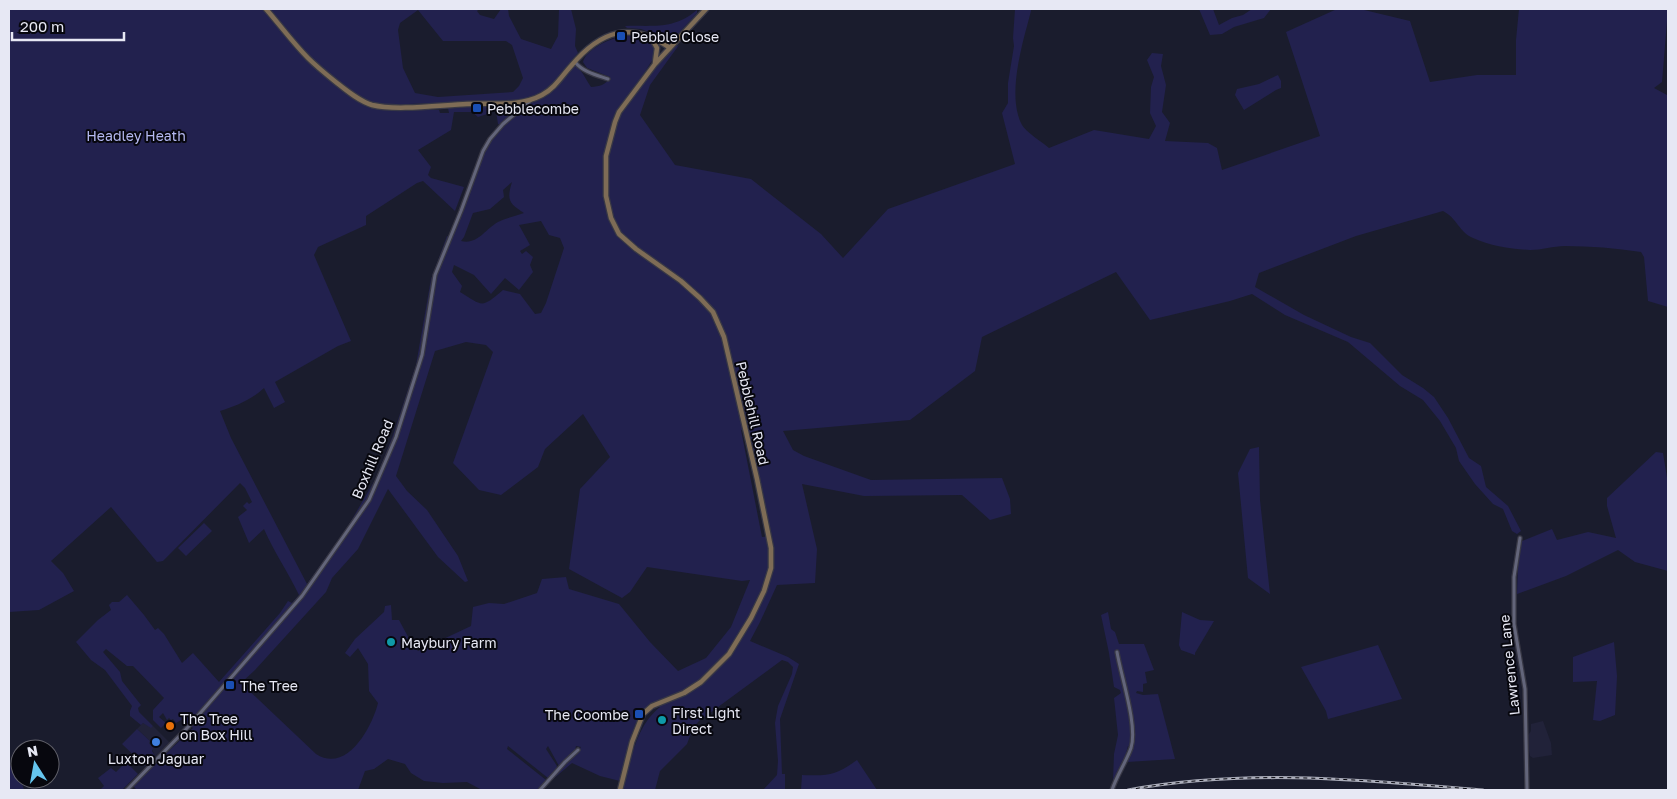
<svg xmlns="http://www.w3.org/2000/svg" width="1677" height="799" font-family="'Golos Text',sans-serif">
	<style>
		.built { fill: #212239 }
		.green { fill: #22214e; fill-rule: evenodd }
		.lines { fill: none; stroke-linecap: round; stroke-linejoin: round }
		.street-casing { stroke: #383845; stroke-width: 5.5 }
		.secondary-casing { stroke: #383845; stroke-width: 7 }
		.street { stroke: #63657a; stroke-width: 3 }
		.secondary { stroke: #7e6c56; stroke-width: 4.5 }
		.rail-casing { stroke: #abadba; stroke-width: 3 }
		.rail { stroke: #07070e; stroke-width: 1; stroke-dasharray: 4; stroke-linecap: butt }
		.transit-dot { fill: #1a4fb4; stroke: #07070e; stroke-width: 2 }
		.culture-dot { fill: #0f9aa8; stroke: #07070e; stroke-width: 2 }
		.food-dot { fill: #e8710a; stroke: #07070e; stroke-width: 2 }
		.shop-dot { fill: #3f7fe0; stroke: #07070e; stroke-width: 2 }
		.labels { text-anchor: middle; dominant-baseline: central; stroke-width: 4; stroke-linejoin: round; paint-order: stroke }
		.poi-label { font-size: 14px; fill: #e7e8f4; stroke: #07070e; text-anchor: start }
		.park-label { font-size: 14px; fill: #b5b9f1; stroke: #07070e }
		.street-label { font-size: 14px; fill: #e7e8f4; stroke: #07070e }
	</style>
	<rect width="100%" height="100%" fill="#1a1c2d"/>
	<path class="built" d="M 1543,721 L 1551,743 L 1552,755 L 1533,758 L 1530,756 L 1528,747 L 1528,735 L 1531,731 L 1531,724 Z
		M 143,723 L 151,727 L 153,726 L 170,743 L 155,756 L 149,742 L 150,741 L 137,729 Z"/>
	<path class="green" d="M 9,9 L 479,9 L 477,11 L 480,15 L 494,19 L 501,9 L 508,9 L 509,16 L 521,39 L 551,49 L 558,36 L 559,9 L 571,9 L 576,29 L 575,46 L 578,53 L 570,62 C 582,68 584,77 591,87 C 600,86 605,86 610,77 L 587,68 L 583,62 C 589,40 657,19 655,53 C 655,61 622,103 615,114 C 612,121 610,129 608,136 L 613,137 C 621,101 651,75 674,47 L 679,45 L 650,85 L 640,115 L 675,165 L 751,179 L 821,234 L 843,258 L 888,209 L 1015,164 L 1002,113 L 1008,103 L 1008,83 L 1014,46 L 1013,38 L 1015,9 L 1031,9 L 1031,11 C 1023,42 1006,95 1022,125 C 1026,132 1042,142 1049,148 L 1094,130 L 1149,139 L 1156,126 L 1150,113 L 1151,87 L 1154,77 L 1147,60 L 1152,53 L 1163,54 L 1161,66 L 1166,85 L 1162,112 L 1170,123 L 1165,141 L 1208,143 L 1217,148 L 1222,170 L 1320,136 L 1286,32 L 1337,9 L 1360,9 L 1410,21 L 1430,82 L 1477,75 L 1516,75 L 1516,40 L 1519,9 L 1668,9 L 1662,82 L 1654,88 L 1667,95 L 1668,94 L 1668,307 L 1648,301 L 1644,257 L 1641,252 C 1616,248 1590,246 1565,246 C 1553,246 1542,250 1530,250 C 1512,249 1490,246 1473,238 C 1459,232 1457,218 1443,211 L 1356,236 L 1259,273 L 1255,287 L 1304,315 L 1351,337 L 1370,343 L 1402,375 L 1423,388 L 1434,397 L 1448,418 L 1469,458 L 1481,466 L 1486,487 L 1508,506 L 1521,531 L 1517,534 L 1512,531 L 1503,509 L 1493,504 L 1475,484 L 1459,461 L 1456,448 L 1440,421 L 1423,400 L 1400,386 L 1348,342 L 1285,315 L 1252,294 L 1230,301 L 1150,320 L 1116,272 L 982,337 L 975,371 L 910,420 L 783,431 L 793,450 L 804,456 L 871,480 L 1002,478 L 1010,499 L 1011,514 L 990,520 L 962,495 L 864,496 L 802,484 L 817,549 L 815,583 L 777,585 L 760,622 L 750,641 L 788,657 L 799,664 L 780,719 L 782,774 L 785,774 L 785,789 L 782,790 L 763,790 L 777,775 L 778,761 L 775,723 L 778,706 L 792,674 L 793,667 L 788,662 L 782,660 L 699,721 L 693,728 L 687,744 L 660,771 L 655,790 L 623,790 C 631,761 635,727 660,707 L 657,702 C 633,710 631,741 625,762 C 624,769 623,776 620,781 L 600,776 L 572,763 L 546,785 L 560,768 L 577,753 L 581,747 L 576,746 L 575,751 L 559,766 L 548,746 L 546,749 L 557,766 L 556,770 L 548,778 L 508,746 L 507,749 L 546,780 L 538,790 L 482,790 L 467,782 L 443,783 L 424,781 L 411,773 L 405,764 L 388,759 L 374,769 L 365,771 L 358,790 L 137,790 L 133,786 L 138,780 L 193,728 L 183,719 L 176,723 L 173,719 L 171,720 L 169,718 L 167,720 L 163,713 L 159,717 L 166,723 L 161,728 L 153,720 L 153,710 L 164,698 L 133,666 L 127,666 L 106,649 L 103,652 L 120,672 L 122,681 L 141,705 L 138,708 L 139,712 L 153,726 L 151,728 L 143,723 L 141,725 L 130,716 L 130,711 L 132,706 L 105,670 L 91,660 L 76,642 L 98,620 L 111,610 L 109,605 L 112,602 L 119,602 L 127,595 L 144,615 L 155,630 L 158,628 L 164,634 L 182,663 L 193,653 L 219,682 L 280,613 L 288,601 L 292,603 L 299,595 C 288,572 274,552 264,529 L 249,543 L 238,517 L 247,510 L 243,506 L 247,502 L 249,504 L 252,502 L 245,488 L 240,483 L 163,561 L 157,562 L 111,507 L 51,561 L 63,573 L 74,591 L 39,610 L 9,612 ZM 418,10 L 443,41 L 506,41 L 512,45 L 523,78 L 519,86 L 513,92 L 438,97 L 415,93 L 403,68 L 398,30 L 400,23 ZM 439,103 L 447,103 L 449,113 L 440,113 L 439,110 L 410,110 L 409,104 ZM 496,111 L 498,124 L 503,126 C 484,142 477,172 469,195 C 464,209 457,223 451,237 L 447,236 L 431,279 L 416,365 L 393,435 L 376,478 L 347,528 L 307,584 L 231,438 L 220,411 C 236,406 251,400 264,388 L 274,408 L 285,402 L 275,382 L 338,346 L 351,341 L 314,255 L 318,247 L 366,225 L 366,216 L 417,183 L 423,181 L 455,211 L 464,187 L 431,178 L 428,175 L 431,167 L 418,150 L 451,130 L 454,112 L 472,112 L 478,117 ZM 512,182 C 506,201 510,204 524,213 C 516,216 506,218 498,222 C 485,229 478,245 461,241 L 464,237 L 473,213 L 490,209 L 504,197 L 503,190 ZM 541,221 L 549,235 L 560,238 L 564,248 L 546,303 L 541,313 L 535,314 L 520,294 L 503,290 C 481,309 483,306 460,292 L 462,286 L 452,272 L 454,265 L 474,275 L 491,294 L 505,278 L 519,290 L 533,272 L 530,265 L 533,257 L 526,251 L 522,254 L 520,251 L 530,245 L 519,225 ZM 466,342 L 486,345 L 493,352 L 453,463 L 479,490 L 501,495 L 538,467 L 545,449 L 583,414 L 610,457 L 580,489 L 569,569 L 622,598 L 630,592 L 647,567 L 742,581 L 750,580 L 731,627 L 706,658 L 678,671 L 650,642 L 619,604 L 569,589 L 566,577 L 542,579 L 537,593 L 504,604 L 489,603 L 473,607 L 471,626 L 418,651 L 412,644 L 399,620 L 392,620 L 391,605 L 385,606 L 384,612 L 355,639 L 345,653 L 350,657 L 358,648 L 368,664 L 369,691 L 378,703 C 372,727 347,774 316,754 L 241,683 L 255,670 L 326,592 L 332,578 L 358,549 L 388,489 L 438,557 L 465,582 L 468,581 L 458,556 L 427,510 L 407,491 L 396,476 L 435,351 ZM 741,430 L 747,431 L 770,536 L 762,537 Z
		M 1199,9 L 1213,9 L 1219,25 L 1232,18 L 1243,15 L 1252,9 L 1271,9 L 1264,18 L 1234,27 L 1222,34 L 1210,35 Z
		M 697,10 L 697,13 L 678,34 L 668,39 L 641,29 L 627,28 L 625,26 C 654,25 673,30 697,10 Z
		M 1278,75 L 1281,81 L 1281,88 L 1276,90 L 1244,110 L 1235,95 L 1237,89 L 1259,84 Z
		M 1259,447 L 1260,500 L 1270,594 L 1248,578 L 1238,473 L 1250,449 Z
		M 1656,452 L 1663,453 L 1668,484 L 1668,571 L 1635,562 L 1618,550 L 1566,576 L 1517,594 L 1518,565 L 1522,541 L 1552,529 L 1557,540 L 1588,532 L 1616,538 L 1607,506 L 1607,498 Z
		M 204,523 L 212,531 L 186,556 L 178,548 Z
		M 1108,612 L 1111,629 L 1115,632 L 1119,644 L 1144,644 L 1154,670 L 1145,672 L 1147,683 L 1143,684 L 1143,692 L 1137,691 L 1136,693 L 1143,695 L 1158,694 L 1175,759 L 1127,762 L 1132,749 L 1128,746 C 1125,757 1122,774 1113,781 L 1114,754 L 1118,735 L 1114,698 L 1121,693 L 1120,690 L 1114,687 L 1109,653 L 1101,615 Z
		M 1182,612 L 1200,620 L 1214,621 L 1195,653 L 1195,655 L 1181,650 L 1179,645 Z
		M 1614,642 L 1617,676 L 1615,715 L 1600,721 L 1593,720 L 1597,681 L 1573,682 L 1573,657 Z
		M 1378,645 L 1402,699 L 1328,719 L 1326,711 L 1301,667 Z
		M 137,729 L 150,741 L 149,743 L 153,748 L 152,751 L 155,756 L 145,766 L 122,744 Z
		M 857,760 L 877,790 L 801,790 L 802,775 C 828,776 835,776 857,760 Z
		M 126,762 L 138,774 L 122,790 L 100,790 L 104,786 L 98,778 L 111,768 L 116,772 Z
		M 20,765 L 20,779 L 21,779 L 24,790 L 9,790 L 9,766 Z"/>
	<g class="lines">
		<defs>
			<path id="street" d="M 575,62 C 583,72 596,75 608,79
				M 1520,538 L 1514,577 L 1514,624 L 1525,689 L 1527,790
				M 127,790 L 189,726 L 302,596 L 369,500 L 396,437 L 422,355 L 435,275 L 461,211 L 483,151 L 490,139 L 503,124 L 531,100
				M 540,790 L 565,762 L 578,750
				M 1112,790 C 1117,775 1126,762 1131,748 C 1138,726 1121,676 1117,652"/>
			<path id="secondary" d="M 266,9 C 280,25 293,43 308,58 C 317,67 327,75 337,83 C 347,91 359,101 372,105 C 396,111 441,105 467,104 C 491,103 520,107 542,95 C 555,88 561,77 571,66 C 600,31 631,20 670,48
				M 651,37 L 657,48 L 655,63
				M 620,790 L 632,742 L 643,714 L 652,706 L 684,693 L 701,682 L 729,654 L 751,618 L 764,591 L 771,568 L 771,548 L 757,479 L 724,337 L 713,312 L 700,298 L 681,281 L 636,249 L 619,234 L 611,218 L 606,196 L 606,156 L 615,122 L 619,112 L 655,64 L 706,9"/>
		</defs>
		<use href="#street" class="street-casing"/>
		<use href="#secondary" class="secondary-casing"/>
		<use href="#street" class="street"/>
		<use href="#secondary" class="secondary"/>
		<defs>
			<path id="rail" d="M 1128,790 C 1248,768 1364,780 1483,790"/>
		</defs>
		<use href="#rail" class="rail-casing"/>
		<use href="#rail" class="rail"/>
	</g>
	<g class="transit-dot">
		<rect x="616" y="31" width="10" height="10" rx="2.5"/>
		<rect x="472" y="103" width="10" height="10" rx="2.5"/>
		<rect x="225" y="680" width="10" height="10" rx="2.5"/>
		<rect x="634" y="709" width="10" height="10" rx="2.5"/>
	</g>
	<g class="culture-dot">
		<circle cx="391" cy="642" r="5"/>
		<circle cx="662" cy="720" r="5"/>
	</g>
	<circle class="food-dot" cx="170" cy="726" r="5"/>
	<circle class="shop-dot" cx="156" cy="742" r="5"/>
	<g class="labels">
		<g class="poi-label">
			<text x="631" y="36">Pebble Close</text>
			<text x="487" y="108">Pebblecombe</text>
			<text x="401" y="642">Maybury Farm</text>
			<text x="240" y="685">The Tree</text>
			<text x="672" y="712">First Light<tspan x="672" dy="16">Direct</tspan></text>
			<text x="629" y="714" text-anchor="end">The Coombe</text>
			<text x="180" y="718">The Tree<tspan x="180" dy="16">on Box Hill</tspan></text>
			<text x="156" y="758" text-anchor="middle">Luxton Jaguar</text>
		</g>
		<g class="park-label">
			<text x="136" y="135">Headley Heath</text>
		</g>
		<g class="street-label">
			<text transform="translate(753 413) rotate(77)">Pebblehill Road</text>
			<text transform="translate(372 459) rotate(-67)">Boxhill Road</text>
			<text transform="translate(1509 665) rotate(-96)">Lawrence Lane</text>
		</g>
	</g>
	<rect width="1677" height="799" fill="none" stroke="#e7e8f4" stroke-width="20"/>
	<g transform="translate(35 764) rotate(349)"><circle r="24" fill="#07070e" stroke="#61616a"/>
	<path d="M0-4L9 19L0 12L-9 19Z" fill="#65c5ee"/>
	<text y="-8" font-size="14" font-weight="bold" text-anchor="middle" fill="#e7e8f4">N</text>
	</g>
	<path d="M12 32v8h112v-8" fill="none" stroke="#e7e8f4" stroke-width="2.5"/>
	<text x="20" y="32" font-size="15" fill="#e7e8f4" stroke="#07070e" stroke-width="4" paint-order="stroke">200 m</text>
</svg>
